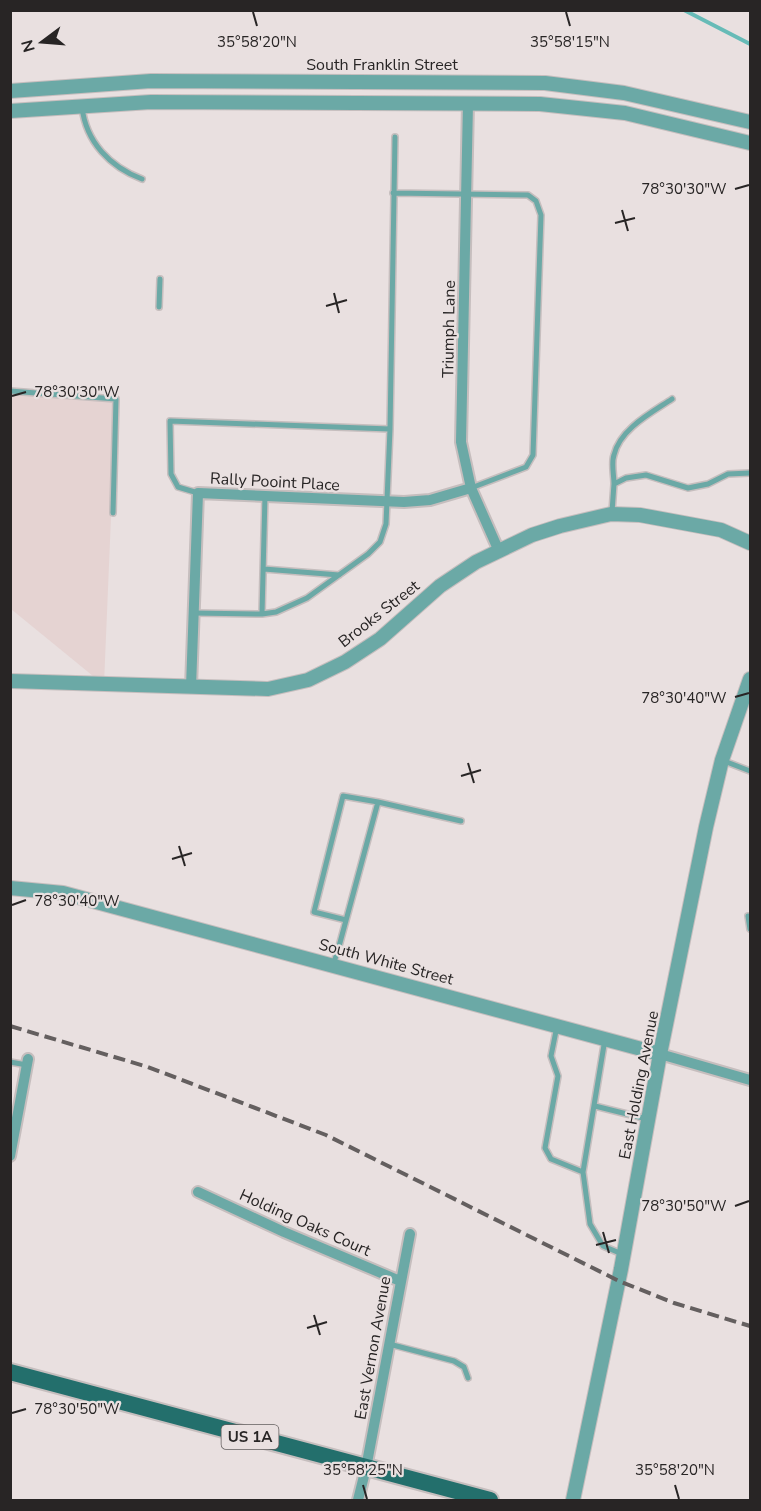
<svg xmlns="http://www.w3.org/2000/svg" width="761" height="1511" font-family="'Nunito Sans',sans-serif">
	<style>
		.built { fill: #e5d3d2 }
		.lines { fill: none; stroke-linecap: round; stroke-linejoin: round }
		.stream { stroke: #67bbb7; stroke-width: 4 }
		.service-casing { stroke: #c6bebe; stroke-width: 8 }
		.minor-casing { stroke: #c6bebe; stroke-width: 14 }
		.tertiary-casing { stroke: #c6bebe; stroke-width: 16 }
		.primary-casing { stroke: #c6bebe; stroke-width: 20 }
		.service { stroke: #6ba9a6; stroke-width: 5 }
		.minor { stroke: #6ba9a6; stroke-width: 10 }
		.tertiary { stroke: #6ba9a6; stroke-width: 14 }
		.primary { stroke: #236f6c; stroke-width: 16 }
		.rail { stroke: #645f5f; stroke-width: 4; stroke-dasharray: 12 6; stroke-linecap: butt }
		.ticks { fill: none; stroke: #282525; stroke-width: 2 }
		.labels { text-anchor: middle; dominant-baseline: central; stroke-width: 4.5; stroke-linejoin: round; paint-order: stroke }
		.shield { fill: #e9e0e0; stroke: #625d5d; stroke-width: 1.5 }
		.shield-label { font-size: 15px; font-weight: bold; fill: #282525 }
		.street-label { font-size: 16px; fill: #282525; stroke: #e9e0e0 }
		.ticks-label { font-size: 15px; text-anchor: middle; fill: #282525; stroke: #e9e0e0; stroke-width: 4.5; stroke-linejoin: round; paint-order: stroke }
	</style>
	<rect width="100%" height="100%" fill="#e9e0e0"/>
	<path class="built" d="M 10,394 L 116,399 L 104,685 L 11,609 Z"/>
	<g class="lines">
		<path class="stream" d="M 684,10 L 750,44"/>
		<defs>
			<path id="service" d="M 82,107 C 86,142 110,167 142,179
				M 393,193 L 528,195 L 536,201 L 541,215 L 533,455 L 526,467 L 471,488
				M 159,307 L 160,279
				M 10,391 L 116,399 L 113,513
				M 390,429 L 395,137
				M 614,484 C 614,475 611,463 614,455 C 620,429 651,413 672,399
				M 612,512 L 614,484 L 626,478 L 646,475 L 688,488 L 708,484 L 728,474 L 750,473
				M 264,569 L 339,575
				M 194,613 L 262,614 L 276,612 L 307,598 L 368,554 L 380,542 L 386,524 L 390,429 L 170,421 L 171,474 L 178,487 L 198,493
				M 262,614 L 265,496
				M 724,761 L 750,771
				M 378,802 L 461,821
				M 748,916 L 750,929
				M 333,965 L 338,950 L 378,802 L 343,796 L 314,912 L 346,920
				M 557,1026 L 551,1056 L 558,1076 L 545,1148 L 551,1159 L 583,1172
				M 605,1039 L 583,1172 L 590,1224 L 603,1246 L 622,1254
				M 10,1062 L 27,1065
				M 595,1106 L 647,1119
				M 389,1344 L 454,1361 L 464,1367 L 468,1378"/>
			<path id="minor" d="M 468,103 L 461,442 L 471,488 L 498,549
				M 191,687 L 198,493 L 404,502 L 430,500 L 471,488
				M 660,1054 L 750,1080
				M 10,1156 L 28,1059
				M 198,1192 L 284,1232 L 400,1281
				M 358,1500 L 366,1468 L 410,1234"/>
			<path id="tertiary" d="M 10,91 L 151,81 L 545,83 L 624,93 L 750,122
				M 10,111 L 151,102 L 540,104 L 625,113 L 750,143
				M 10,681 L 268,689 L 308,680 L 345,662 L 380,639 L 440,586 L 476,562 L 532,535 L 560,526 L 611,514 L 640,515 L 721,530 L 750,543
				M 10,888 L 63,893 L 660,1054
				M 573,1500 L 621,1269 L 660,1054 L 706,827 L 722,760 L 750,679"/>
			<path id="primary" d="M 10,1372 L 490,1500"/>
		</defs>
		<use href="#service" class="service-casing"/>
		<use href="#minor" class="minor-casing"/>
		<use href="#tertiary" class="tertiary-casing"/>
		<use href="#primary" class="primary-casing"/>
		<use href="#service" class="service"/>
		<use href="#minor" class="minor"/>
		<use href="#tertiary" class="tertiary"/>
		<use href="#primary" class="primary"/>
		<path class="rail" d="M 10,1026 L 148,1067 L 326,1135 L 619,1281 L 674,1303 L 750,1326"/>
	</g>
	<path class="ticks" d="M 253,12 L 257,26M 566,12 L 570,26M 735,189 L 749,185M 622,210 L 628,231M 615,223 L 635,218M 334,293 L 339,313M 326,306 L 347,300M 12,396 L 26,392M 735,697 L 749,693M 468,763 L 474,783M 461,776 L 481,770M 179,846 L 185,866M 172,859 L 192,853M 12,905 L 26,900M 735,1206 L 749,1201M 603,1232 L 609,1253M 596,1245 L 616,1240M 314,1315 L 320,1335M 307,1328 L 327,1322M 12,1413 L 26,1409M 363,1485 L 367,1499M 675,1485 L 679,1499"/>
	<g class="labels">
		<rect class="shield" x="221.5" y="1425" width="57" height="24" rx="4.5"/>
		<g class="shield-label">
			<text x="250" y="1437">US 1A</text>
		</g>
		<g class="street-label">
			<text x="382" y="65">South Franklin Street</text>
			<text transform="translate(449 329) rotate(-89)">Triumph Lane</text>
			<text transform="translate(275 482) rotate(3)">Rally Pooint Place</text>
			<text transform="translate(379 614) rotate(-38)">Brooks Street</text>
			<text transform="translate(386 962) rotate(15)">South White Street</text>
			<text transform="translate(639 1085) rotate(-79)">East Holding Avenue</text>
			<text transform="translate(305 1223) rotate(24)">Holding Oaks Court</text>
			<text transform="translate(373 1348) rotate(-80)">East Vernon Avenue</text>
		</g>
	</g>
	<g class="ticks-label">
		<text x="257" y="47">35°58'20"N</text>
		<text x="570" y="47">35°58'15"N</text>
		<text x="684" y="194">78°30'30"W</text>
		<text x="77" y="397">78°30'30"W</text>
		<text x="684" y="703">78°30'40"W</text>
		<text x="77" y="906">78°30'40"W</text>
		<text x="684" y="1211">78°30'50"W</text>
		<text x="77" y="1414">78°30'50"W</text>
		<text x="363" y="1475">35°58'25"N</text>
		<text x="675" y="1475">35°58'20"N</text>
	</g>
	<rect width="761" height="1511" fill="none" stroke="#282525" stroke-width="24"/>
	<g transform="translate(42 42) rotate(254)" stroke="#e9e0e0" stroke-width="4.5" paint-order="stroke">
	<path d="M0-4.5L10 22L0 15L-10 22Z" fill="#282525"/>
	<text y="-9" font-size="16" font-weight="bold" text-anchor="middle" fill="#282525">N</text>
	</g>
</svg>
